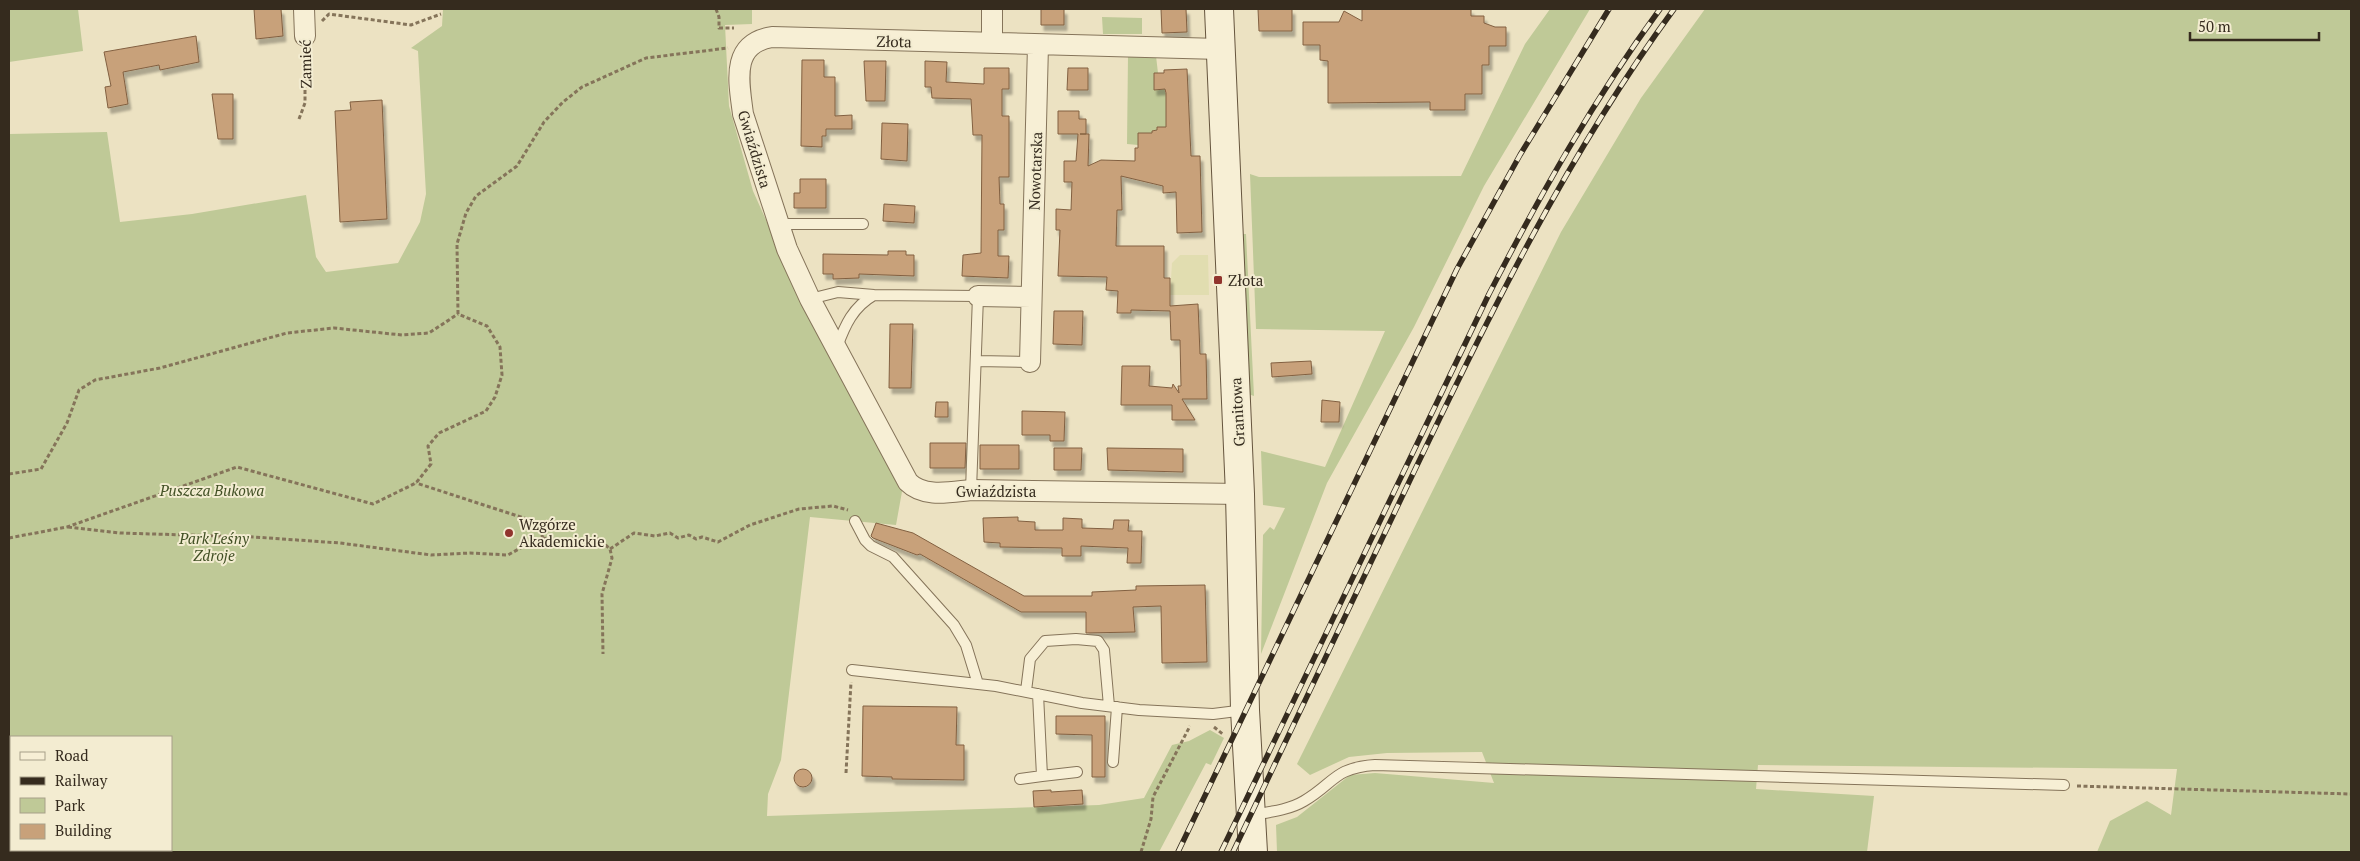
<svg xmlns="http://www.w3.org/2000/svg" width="2360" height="861" font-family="'PT Serif',serif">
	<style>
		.farmland { fill: #e1ddb0 }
		.green { fill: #bfc997; fill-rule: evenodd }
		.building { fill: #c8a17a; stroke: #826041; filter: url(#shadow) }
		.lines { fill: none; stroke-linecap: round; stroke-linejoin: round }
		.lane-casing { stroke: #85745a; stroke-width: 12 }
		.street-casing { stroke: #85745a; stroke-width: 22 }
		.secondary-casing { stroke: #66553e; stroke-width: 30 }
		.path { stroke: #85745a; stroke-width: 3; stroke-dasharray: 4 2.5; stroke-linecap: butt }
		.lane { stroke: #f7efd5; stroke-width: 10 }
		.street { stroke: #f7efd5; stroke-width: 20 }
		.secondary { stroke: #f7efd5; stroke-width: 28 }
		.rail-casing { stroke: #352b1e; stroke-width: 5.5 }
		.rail { stroke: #f3ecd1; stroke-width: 4; stroke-dasharray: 11; stroke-linecap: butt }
		.poi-dot { fill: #91342d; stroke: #f3ecd1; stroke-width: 2 }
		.labels { text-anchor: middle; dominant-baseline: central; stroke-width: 4; stroke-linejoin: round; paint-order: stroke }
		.street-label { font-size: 15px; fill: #352b1e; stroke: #f3ecd1 }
		.poi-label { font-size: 15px; fill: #352b1e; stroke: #f3ecd1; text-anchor: start }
		.park-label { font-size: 15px; font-style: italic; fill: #425025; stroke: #f3ecd1 }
	</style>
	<defs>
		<filter id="shadow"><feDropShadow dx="3" dy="5.5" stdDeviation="1" flood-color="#0004"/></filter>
	</defs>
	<rect width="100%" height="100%" fill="#ece2c2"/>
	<path class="farmland" d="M 1180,255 L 1208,255 L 1209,295 L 1170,295 L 1172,263 Z"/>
	<path class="green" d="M 9,9 L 78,9 L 83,51 L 9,62 Z
		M 443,9 L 752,9 L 752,24 L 725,25 L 729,106 L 753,191 L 787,267 L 903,486 L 896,525 L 810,517 L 781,760 L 768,794 L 767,816 L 1099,805 L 1144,798 L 1172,745 L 1189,741 L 1210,730 L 1224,738 L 1211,765 L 1206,763 L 1159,852 L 9,852 L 9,134 L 107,132 L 120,222 L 192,214 L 306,195 L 316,257 L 326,272 L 398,263 L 420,222 L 426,194 L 418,51 L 411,48 L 442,26 ZM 11,737 L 171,737 L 171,850 L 11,850 Z
		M 1550,9 L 1590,9 L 1484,186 L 1414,327 L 1327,483 L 1261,654 L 1263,535 L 1270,527 L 1274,530 L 1285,508 L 1263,505 L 1261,451 L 1325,467 L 1385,331 L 1256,329 L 1250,174 L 1259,177 L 1461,176 L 1525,44 Z
		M 1705,9 L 2351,9 L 2351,852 L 2097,852 L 2110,821 L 2147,801 L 2171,815 L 2177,769 L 1758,765 L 1756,789 L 1874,796 L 1867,852 L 1277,852 L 1276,825 L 1297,817 L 1350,775 L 1375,773 L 1494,783 L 1482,752 L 1387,753 L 1349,757 L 1310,775 L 1297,764 L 1561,232 L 1641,98 Z
		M 1102,17 L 1142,18 L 1142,34 L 1103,34 Z
		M 1128,56 L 1156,56 L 1158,73 L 1154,74 L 1154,88 L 1165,88 L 1165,93 L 1168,93 L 1166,127 L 1157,127 L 1157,130 L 1153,131 L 1152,133 L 1138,133 L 1138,145 L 1127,144 Z
		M 1239,234 L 1246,234 L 1254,396 L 1248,394 Z"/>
	<path class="building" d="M 254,9 L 281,9 L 283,36 L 256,39 Z
		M 1041,9 L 1064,9 L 1064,25 L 1041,25 Z
		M 1161,9 L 1186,9 L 1187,32 L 1162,33 Z
		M 1258,9 L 1292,9 L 1292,31 L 1259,31 Z
		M 1362,9 L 1471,9 L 1471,16 L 1484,16 L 1484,23 L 1495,27 L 1506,27 L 1506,46 L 1489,46 L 1489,65 L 1482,65 L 1482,94 L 1465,94 L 1465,110 L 1430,110 L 1430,102 L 1328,103 L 1328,61 L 1320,60 L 1320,45 L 1303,45 L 1303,22 L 1339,22 L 1344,11 L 1362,21 Z
		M 196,36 L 199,62 L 160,70 L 159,65 L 123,72 L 128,104 L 108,108 L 105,87 L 111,86 L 104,52 Z
		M 802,60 L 824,60 L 824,77 L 835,77 L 835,116 L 852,115 L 852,129 L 826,129 L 826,136 L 822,136 L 822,147 L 801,146 Z
		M 864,61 L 886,61 L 885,101 L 866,101 Z
		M 925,61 L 947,62 L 946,82 L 984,84 L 984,68 L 1009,68 L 1009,89 L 1002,89 L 1002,116 L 1009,116 L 1009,177 L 999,177 L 1000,204 L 1004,204 L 1004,230 L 998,230 L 998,256 L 1009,256 L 1008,278 L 962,276 L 963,255 L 981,253 L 982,135 L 973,135 L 971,99 L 932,98 L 931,87 L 925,87 Z
		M 1068,68 L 1088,68 L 1088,90 L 1067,90 Z
		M 1187,69 L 1191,156 L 1200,156 L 1202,232 L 1177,233 L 1176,192 L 1163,193 L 1163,186 L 1121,176 L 1122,210 L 1117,210 L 1116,246 L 1164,246 L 1164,278 L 1170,278 L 1170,306 L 1198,304 L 1200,354 L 1206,354 L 1207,399 L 1182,399 L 1195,420 L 1172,420 L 1172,405 L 1121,405 L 1122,366 L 1150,366 L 1149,386 L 1172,388 L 1173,384 L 1179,393 L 1178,386 L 1181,386 L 1180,340 L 1171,340 L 1170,311 L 1131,310 L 1131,313 L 1117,313 L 1118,291 L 1106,290 L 1107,277 L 1058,276 L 1060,230 L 1056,230 L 1056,209 L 1071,210 L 1072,182 L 1064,182 L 1064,161 L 1076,161 L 1078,134 L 1058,134 L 1058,111 L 1079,111 L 1079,119 L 1086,119 L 1086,134 L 1080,134 L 1089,134 L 1088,166 L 1101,160 L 1135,161 L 1135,148 L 1138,148 L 1138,133 L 1152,133 L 1152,131 L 1157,130 L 1157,127 L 1166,127 L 1166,93 L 1165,89 L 1154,90 L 1154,73 L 1164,73 L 1164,70 Z
		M 212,94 L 233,94 L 233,139 L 218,139 Z
		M 382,100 L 387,219 L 340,222 L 335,111 L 351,110 L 350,102 Z
		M 882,123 L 908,124 L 907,161 L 881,159 Z
		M 800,179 L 826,179 L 826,208 L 794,208 L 794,193 L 800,193 Z
		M 884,204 L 915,206 L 914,223 L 883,221 Z
		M 888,251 L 906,251 L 906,255 L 914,255 L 914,276 L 859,274 L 859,278 L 833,279 L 833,274 L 823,274 L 823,254 L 888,255 Z
		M 1054,311 L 1083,311 L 1082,345 L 1053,344 Z
		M 890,324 L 913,324 L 911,388 L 889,388 Z
		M 1311,361 L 1312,374 L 1272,377 L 1271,363 Z
		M 1322,400 L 1340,402 L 1339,422 L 1321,422 Z
		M 936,402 L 948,402 L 948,417 L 935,417 Z
		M 1022,411 L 1065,412 L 1064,441 L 1050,441 L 1050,435 L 1022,435 Z
		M 930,443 L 966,443 L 965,468 L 930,468 Z
		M 980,445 L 1019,445 L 1019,469 L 980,469 Z
		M 1054,448 L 1082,448 L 1081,470 L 1054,470 Z
		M 1107,448 L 1183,449 L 1183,472 L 1108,470 Z
		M 1018,517 L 1018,521 L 1035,522 L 1035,530 L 1063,530 L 1063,518 L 1082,519 L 1082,528 L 1113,529 L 1114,520 L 1129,520 L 1128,531 L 1142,531 L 1141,563 L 1127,563 L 1128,548 L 1081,546 L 1081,556 L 1062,556 L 1062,548 L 1000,547 L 1000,543 L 984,542 L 983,518 Z
		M 876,523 L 913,533 L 1024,596 L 1092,596 L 1092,592 L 1136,590 L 1136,586 L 1205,585 L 1207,662 L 1162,663 L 1161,606 L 1133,607 L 1135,632 L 1086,633 L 1086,612 L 1021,612 L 920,554 L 917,555 L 873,538 L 871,536 Z
		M 863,706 L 957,707 L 956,745 L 964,745 L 964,780 L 892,779 L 892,777 L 862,776 Z
		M 1056,716 L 1105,716 L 1105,777 L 1092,777 L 1092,735 L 1056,734 Z
		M794 778a9 9 0 1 1 18 0a9 9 0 1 1-18 0Z
		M 1051,790 L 1051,792 L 1082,790 L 1083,804 L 1034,807 L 1033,791 Z"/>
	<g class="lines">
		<defs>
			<path id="lane" d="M 778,224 L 863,224
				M 810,299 L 838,292 L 874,295 L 978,296 L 971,490
				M 837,347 C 845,325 853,307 874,295
				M 977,361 L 1030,362
				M 855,521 L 865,540 L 871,546 L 893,557 L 954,625 L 966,645 L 978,684
				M 852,670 L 996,686 L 1082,703 L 1139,710 L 1213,714 L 1245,710
				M 1026,691 L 1030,659 L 1045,641 L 1076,639 L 1098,641 L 1104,650 L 1109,706
				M 1038,694 L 1042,776 L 1077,772
				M 1113,762 L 1117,707
				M 1020,779 L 1042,776
				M 1252,815 C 1269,812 1289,810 1304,801 C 1335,783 1333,768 1375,765 L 2064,785"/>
			<path id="street" d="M 304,9 L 305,36
				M 992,42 L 992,9
				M 1220,49 L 772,37 C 730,44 739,82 743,114 L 787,249 L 810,299 L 908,482 C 924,498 950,492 971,490 L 1240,494
				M 978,296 L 1031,297
				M 1030,362 L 1038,45"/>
			<path id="secondary" d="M 1219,9 L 1240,494 L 1245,710 L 1253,852"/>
		</defs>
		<use href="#lane" class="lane-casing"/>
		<use href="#street" class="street-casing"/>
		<use href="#secondary" class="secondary-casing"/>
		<path class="path" d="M 716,9 L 719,17 L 719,28 L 734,28
			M 322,21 L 329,14 L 411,25 L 441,14
			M 299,119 L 305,103 L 305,52
			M 458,314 L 457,244 L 466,213 L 476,196 L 517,166 L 544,122 L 563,102 L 582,87 L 646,58 L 728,48
			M 9,474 L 41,469 L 67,423 L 79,390 L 95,380 L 160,368 L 287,333 L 334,328 L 402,335 L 429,333 L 458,314
			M 68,527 L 120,533 L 254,537 L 340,543 L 431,555 L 470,553 L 508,555 L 533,541 L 541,541 L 543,538 L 538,526 L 527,519 L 416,483
			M 9,538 L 67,527 L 237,467 L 373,504 L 416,483 L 431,464 L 428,446 L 439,433 L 486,411 L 495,397 L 502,375 L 500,347 L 487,326 L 458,314
			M 543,538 L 570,541 L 599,539 L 610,549 L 612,558 L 602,594 L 603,654
			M 610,549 L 634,533 L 655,536 L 670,533 L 678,538 L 689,535 L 696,539 L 702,537 L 718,542 L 750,525 L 799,509 L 833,506 L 848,510
			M 1214,727 L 1224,735
			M 846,773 L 851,682
			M 2077,786 L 2351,794
			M 1141,852 L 1151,819 L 1153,797 L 1190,726"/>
		<use href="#lane" class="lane"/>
		<use href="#street" class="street"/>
		<use href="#secondary" class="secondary"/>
		<defs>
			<path id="rail" d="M 1178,852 L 1457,269 L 1520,155 L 1609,9
				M 1221,852 L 1489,294 C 1540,195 1594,99 1660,9
				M 1233,852 C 1292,728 1351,604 1410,480 C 1488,317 1567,155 1674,9"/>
		</defs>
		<use href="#rail" class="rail-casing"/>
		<use href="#rail" class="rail"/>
	</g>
	<g class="poi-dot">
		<rect x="1213" y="275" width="10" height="10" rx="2.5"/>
		<circle cx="509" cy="533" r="5"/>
	</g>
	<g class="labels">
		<g class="street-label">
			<text transform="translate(894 41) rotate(1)">Złota</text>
			<text transform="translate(305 64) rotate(-91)">Zamieć</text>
			<text transform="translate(755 149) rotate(73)">Gwiaździsta</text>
			<text transform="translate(1035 171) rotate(-88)">Nowotarska</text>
			<text transform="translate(1237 412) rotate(-93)">Granitowa</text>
			<text x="996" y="491">Gwiaździsta</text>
		</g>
		<g class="poi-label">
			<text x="1228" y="280">Złota</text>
			<text x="519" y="524">Wzgórze<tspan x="519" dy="17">Akademickie</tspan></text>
		</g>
		<g class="park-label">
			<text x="212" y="490">Puszcza Bukowa</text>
			<text x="214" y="538">Park Leśny<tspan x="214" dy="17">Zdroje</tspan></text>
		</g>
	</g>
	<rect width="2360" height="861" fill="none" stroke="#352b1e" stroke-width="20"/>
	<rect x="10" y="736" width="162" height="115" fill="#f3ecd1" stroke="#a79f89"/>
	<rect x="20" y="752" width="25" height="8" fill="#f7efd5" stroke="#a79f89"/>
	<text x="55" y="761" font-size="15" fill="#352b1e">Road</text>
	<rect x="20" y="777" width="25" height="8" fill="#352b1e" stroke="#a79f89"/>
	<text x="55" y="786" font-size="15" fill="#352b1e">Railway</text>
	<rect x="20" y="798" width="25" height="15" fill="#bfc997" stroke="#a79f89"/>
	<text x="55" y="811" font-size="15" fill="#352b1e">Park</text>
	<rect x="20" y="824" width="25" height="15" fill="#c8a17a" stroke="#a79f89"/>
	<text x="55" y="836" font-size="15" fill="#352b1e">Building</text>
	<path d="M2190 32v8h129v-8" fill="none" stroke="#352b1e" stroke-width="2.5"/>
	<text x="2198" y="32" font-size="15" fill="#352b1e" stroke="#f3ecd1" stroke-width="4" paint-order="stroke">50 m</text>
</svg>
